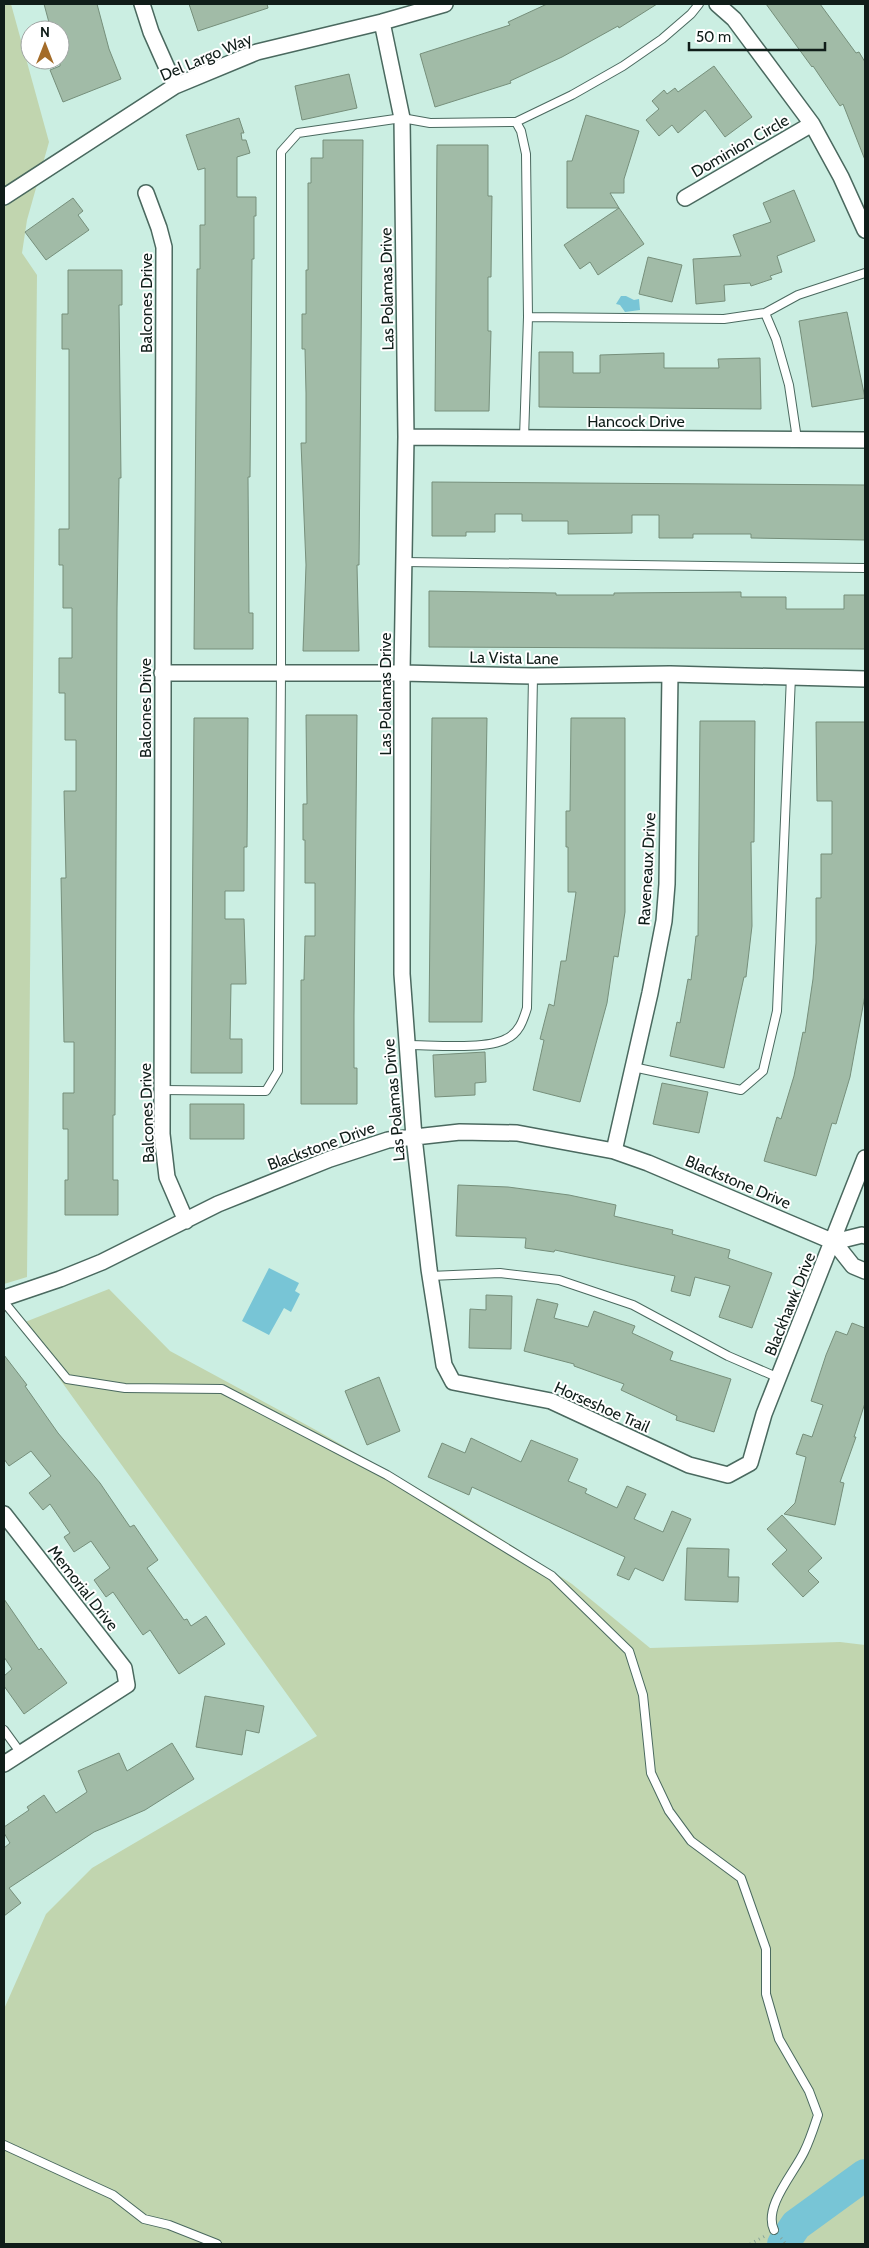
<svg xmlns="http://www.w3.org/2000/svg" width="869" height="2248" font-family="Cabin,sans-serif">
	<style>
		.green { fill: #c1d5af }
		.water { fill: #78c5d6 }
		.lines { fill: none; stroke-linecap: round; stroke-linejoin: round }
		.river { stroke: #78c5d6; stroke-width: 32 }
		.building { fill: #a1bba7; stroke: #768f7b }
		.lane-casing { stroke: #4a695f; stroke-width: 10 }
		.street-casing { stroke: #4a695f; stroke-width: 18 }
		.path { stroke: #88a399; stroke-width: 3; stroke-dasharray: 1 4; stroke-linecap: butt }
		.lane { stroke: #fff; stroke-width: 8 }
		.street { stroke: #fff; stroke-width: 15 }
		.labels { text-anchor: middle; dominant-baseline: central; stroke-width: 4; stroke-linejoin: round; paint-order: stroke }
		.street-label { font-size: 16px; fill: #101d19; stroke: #fff }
	</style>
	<rect width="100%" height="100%" fill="#cbeee2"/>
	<path class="green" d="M 4,4 L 11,4 L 49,142 L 27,220 L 22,253 L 37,275 L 27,1277 L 4,1284 Z
		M 109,1289 L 170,1351 L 314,1429 L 461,1513 L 572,1584 L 650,1648 L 840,1642 L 865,1645 L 865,2244 L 4,2244 L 4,2009 L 46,1914 L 92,1868 L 317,1736 L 20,1324 Z"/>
	<path class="water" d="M 621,296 L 626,296 L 634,300 L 639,299 L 640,310 L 625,312 L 620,305 L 616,304 Z
		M 269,1268 L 299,1283 L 295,1291 L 300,1294 L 291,1312 L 284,1308 L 269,1335 L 242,1321 Z"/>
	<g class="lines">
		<path class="river" d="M 783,2244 L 796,2225 L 865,2175"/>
	</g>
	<path class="building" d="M 44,4 L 97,4 L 109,49 L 121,79 L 63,102 L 50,70 L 60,66 L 60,30 L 51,30 Z
		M 189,4 L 267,4 L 268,8 L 198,31 Z
		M 547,4 L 657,4 L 619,28 L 618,26 L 562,57 L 510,81 L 511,83 L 435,107 L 420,54 L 510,25 L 508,22 Z
		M 766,4 L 820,4 L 856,53 L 859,52 L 865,62 L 865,160 L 843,104 L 840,106 L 813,66 L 812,67 Z
		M 714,66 L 752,117 L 725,137 L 705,110 L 678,133 L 672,125 L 659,136 L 646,120 L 659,109 L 652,101 L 664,90 L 667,94 L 675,88 L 678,92 Z
		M 349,74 L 357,108 L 302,120 L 295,86 Z
		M 586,115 L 639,131 L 624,179 L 624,193 L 610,193 L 619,208 L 567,208 L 567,161 L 572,161 Z
		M 239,118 L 244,133 L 241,133 L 242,140 L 246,140 L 250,153 L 237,157 L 237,197 L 256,197 L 256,216 L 254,216 L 254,259 L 252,259 L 250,477 L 248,477 L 249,613 L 253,613 L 253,649 L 194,649 L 197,269 L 200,269 L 200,225 L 205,225 L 205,168 L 198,170 L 186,135 Z
		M 323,140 L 363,140 L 359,565 L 357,565 L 359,651 L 303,651 L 306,565 L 301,443 L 306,443 L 306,393 L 305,349 L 302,349 L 302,314 L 306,314 L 306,270 L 308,270 L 308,183 L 311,183 L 311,158 L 323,158 Z
		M 437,145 L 488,145 L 488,196 L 492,196 L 491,277 L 488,277 L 488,331 L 491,331 L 489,411 L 435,411 Z
		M 794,190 L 815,241 L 777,256 L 782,272 L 770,276 L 772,279 L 751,286 L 750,283 L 724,285 L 725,301 L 696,304 L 693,259 L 741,256 L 733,235 L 771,222 L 763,203 Z
		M 73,198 L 83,211 L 78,215 L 89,230 L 46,260 L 25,232 Z
		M 619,208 L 644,244 L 598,275 L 590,262 L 580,269 L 564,245 Z
		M 648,257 L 682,265 L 672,302 L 639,294 Z
		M 68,270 L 122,270 L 122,305 L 119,305 L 121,478 L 119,478 L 117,608 L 115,1115 L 113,1115 L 113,1180 L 118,1180 L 118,1215 L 65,1215 L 65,1180 L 68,1180 L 68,1129 L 63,1129 L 63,1093 L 74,1093 L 74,1042 L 64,1042 L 61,878 L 66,878 L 64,791 L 76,791 L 76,740 L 65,740 L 65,693 L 59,693 L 59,658 L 72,658 L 72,608 L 63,608 L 63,565 L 59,565 L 59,529 L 69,529 L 69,349 L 62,349 L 62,314 L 68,314 Z
		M 847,312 L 865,398 L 812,407 L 799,321 Z
		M 539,352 L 573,352 L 573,373 L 600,373 L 600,355 L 664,353 L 664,368 L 719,368 L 718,359 L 760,358 L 761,409 L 539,407 Z
		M 432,482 L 865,485 L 865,540 L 751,538 L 751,534 L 693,534 L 693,538 L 659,538 L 659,515 L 632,515 L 632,533 L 568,534 L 568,521 L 522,521 L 522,514 L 495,514 L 495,532 L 466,532 L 466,536 L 432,536 Z
		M 429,591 L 556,593 L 556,595 L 614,595 L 614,593 L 741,592 L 741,597 L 786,597 L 786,609 L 844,609 L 844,595 L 865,595 L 865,649 L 429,647 Z
		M 306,715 L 357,715 L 354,1015 L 354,1068 L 357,1068 L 357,1104 L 301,1104 L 301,980 L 304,980 L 305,936 L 315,936 L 315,883 L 305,883 L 305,840 L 303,840 L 303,804 L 307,804 Z
		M 194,718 L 248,718 L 247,847 L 244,847 L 244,891 L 225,891 L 225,919 L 244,919 L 246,984 L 231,984 L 230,1039 L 242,1039 L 242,1073 L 191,1073 Z
		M 432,718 L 487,718 L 482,1022 L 429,1022 Z
		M 571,718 L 625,718 L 625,912 L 618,957 L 614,956 L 607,1003 L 580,1102 L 533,1090 L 544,1040 L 540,1039 L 549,1004 L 554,1006 L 561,961 L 566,961 L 576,892 L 568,892 L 568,847 L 566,847 L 566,811 L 570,811 Z
		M 700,721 L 755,721 L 754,842 L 751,842 L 752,926 L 746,977 L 744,977 L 724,1068 L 670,1056 L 677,1022 L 680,1023 L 688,979 L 691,980 L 696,936 L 698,936 Z
		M 816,722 L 865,722 L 865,995 L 850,1077 L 836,1124 L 832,1123 L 816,1176 L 764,1161 L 777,1117 L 781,1119 L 794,1076 L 803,1032 L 805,1033 L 813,979 L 816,943 L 816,898 L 821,898 L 821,854 L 832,854 L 832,801 L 817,801 Z
		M 485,1052 L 486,1082 L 475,1083 L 475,1095 L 435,1097 L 433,1055 Z
		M 662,1083 L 708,1092 L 699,1133 L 653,1124 Z
		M 190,1104 L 244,1104 L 244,1139 L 190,1139 Z
		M 458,1185 L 508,1187 L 569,1195 L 616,1205 L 614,1216 L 673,1230 L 672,1234 L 730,1250 L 728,1258 L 772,1273 L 752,1328 L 719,1317 L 730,1286 L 695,1277 L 690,1296 L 671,1291 L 675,1276 L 555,1250 L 554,1252 L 525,1248 L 526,1238 L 456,1236 Z
		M 486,1295 L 512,1296 L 511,1349 L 469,1348 L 470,1309 L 486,1310 Z
		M 537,1299 L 558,1304 L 554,1318 L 588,1327 L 594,1311 L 635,1326 L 632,1333 L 673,1352 L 670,1360 L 731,1379 L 714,1432 L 676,1420 L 677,1416 L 621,1390 L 624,1384 L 574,1366 L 574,1364 L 524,1351 Z
		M 852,1323 L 865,1328 L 865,1403 L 854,1437 L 856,1437 L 840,1482 L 844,1483 L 835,1525 L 784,1514 L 795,1503 L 806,1457 L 796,1454 L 803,1434 L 812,1437 L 823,1405 L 811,1401 L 826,1355 L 836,1331 L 847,1335 Z
		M 4,1355 L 27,1385 L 25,1386 L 58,1433 L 100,1483 L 130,1527 L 134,1525 L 158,1560 L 147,1568 L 184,1620 L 187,1619 L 191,1626 L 206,1616 L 225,1644 L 179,1674 L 150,1630 L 143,1635 L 113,1592 L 106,1597 L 94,1580 L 110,1568 L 91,1541 L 74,1552 L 64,1537 L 70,1533 L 50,1504 L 43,1510 L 29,1493 L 51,1476 L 31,1451 L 9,1466 L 4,1459 Z
		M 379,1377 L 400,1431 L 367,1445 L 345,1391 Z
		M 471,1438 L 521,1462 L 531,1440 L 578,1459 L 568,1481 L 587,1489 L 585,1493 L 617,1508 L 627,1486 L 646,1494 L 634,1519 L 663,1532 L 672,1511 L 691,1519 L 663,1581 L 635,1568 L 629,1580 L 617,1575 L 625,1557 L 472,1487 L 469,1495 L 428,1477 L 442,1443 L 465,1453 Z
		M 782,1515 L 822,1558 L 808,1571 L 819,1582 L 803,1597 L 772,1564 L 787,1550 L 767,1529 Z
		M 687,1548 L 729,1549 L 728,1577 L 739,1577 L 738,1602 L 685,1600 Z
		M 4,1599 L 39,1650 L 41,1648 L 67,1683 L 24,1714 L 4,1686 L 4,1676 L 12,1669 L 4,1657 Z
		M 205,1696 L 264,1706 L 259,1733 L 246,1730 L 242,1755 L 196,1747 Z
		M 172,1743 L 194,1779 L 145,1810 L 94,1832 L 9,1888 L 21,1903 L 4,1916 L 4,1848 L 10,1843 L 4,1833 L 4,1827 L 29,1810 L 27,1807 L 44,1795 L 56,1813 L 87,1792 L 78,1771 L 119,1753 L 127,1771 Z"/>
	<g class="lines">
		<defs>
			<path id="lane" d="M 516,122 L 521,131 L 526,154 L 528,317 L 524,438
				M 765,313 L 776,339 L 789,385 L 797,439
				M 528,317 L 724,319 L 765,313 L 798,295 L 865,273
				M 404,562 L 865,568
				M 407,1045 C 432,1045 486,1050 506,1039 C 519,1033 523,1021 527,1008 L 533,676
				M 633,1067 L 741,1090 L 763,1071 L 777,1011 L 791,676
				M 162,1090 L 266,1091 L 278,1071 L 281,673 L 281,152 L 298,133 L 402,118 L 430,123 L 516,122 L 572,95 L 623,66 L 662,39 L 691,14 L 699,4
				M 430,1276 L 500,1273 L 559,1280 L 633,1305 L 728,1356 L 779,1378
				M 4,1302 L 67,1379 L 125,1388 L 222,1389 L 387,1475 L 552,1576 L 629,1651 L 643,1695 L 651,1773 L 669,1811 L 691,1841 L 741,1878 L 766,1949 L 766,1994 L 779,2039 L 809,2091 L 818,2115 C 814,2127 810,2140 804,2152 C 794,2173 763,2207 774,2230
				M 4,1730 L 20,1752
				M 4,2145 L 113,2195 L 144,2219 L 169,2225 L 217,2244"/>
			<path id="street" d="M 142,4 L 151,32 L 175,86
				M 717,4 L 734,19 L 812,124 L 841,177 L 865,230
				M 382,22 L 402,118 L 406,437 L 402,673 L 402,974 L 414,1137 L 429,1269 L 444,1365 L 453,1382 L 551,1401 L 689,1465 L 728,1475 L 750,1463 L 764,1414 L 865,1158
				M 146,193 L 159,228 L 164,247 L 162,1134 L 167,1177 L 186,1221
				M 4,197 L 175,86 L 257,52 L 382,22 L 445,4
				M 685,198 L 812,124
				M 406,437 L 865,440
				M 162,673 L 402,673 L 533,676 L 670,674 L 865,679
				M 614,1151 L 650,993 L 664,921 L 667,884 L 670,674
				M 834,1242 L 862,1235 L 865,1236
				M 4,1298 L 60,1279 L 102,1262 L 218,1204 L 330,1159 L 388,1140 L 460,1132 L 517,1133 L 614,1151 L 648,1163 L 834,1242 L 853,1266 L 865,1271
				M 4,1514 L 124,1668 L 127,1685 L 4,1764"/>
		</defs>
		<use href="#lane" class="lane-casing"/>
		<use href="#street" class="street-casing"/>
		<path class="path" d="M 781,2238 L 786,2244
			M 750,2244 L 765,2236"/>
		<use href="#lane" class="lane"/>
		<use href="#street" class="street"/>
	</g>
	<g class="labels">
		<g class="street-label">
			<text transform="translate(206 57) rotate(-23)">Del Largo Way</text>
			<text transform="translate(740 146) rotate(-30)">Dominion Circle</text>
			<text transform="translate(387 289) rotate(-91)">Las Polamas Drive</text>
			<text transform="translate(146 303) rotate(-90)">Balcones Drive</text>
			<text x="636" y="421">Hancock Drive</text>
			<text transform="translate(514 658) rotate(1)">La Vista Lane</text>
			<text transform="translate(385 694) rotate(-90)">Las Polamas Drive</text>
			<text transform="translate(145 708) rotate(-90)">Balcones Drive</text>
			<text transform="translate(647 869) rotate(-87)">Raveneaux Drive</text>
			<text transform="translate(394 1100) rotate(-95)">Las Polamas Drive</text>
			<text transform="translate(147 1113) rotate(-92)">Balcones Drive</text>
			<text transform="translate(321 1146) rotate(-20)">Blackstone Drive</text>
			<text transform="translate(738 1182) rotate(23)">Blackstone Drive</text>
			<text transform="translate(790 1304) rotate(-68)">Blackhawk Drive</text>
			<text transform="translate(602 1407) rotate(24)">Horseshoe Trail</text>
			<text transform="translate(83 1588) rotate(52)">Memorial Drive</text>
		</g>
	</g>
	<rect width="869" height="2248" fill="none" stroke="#101d19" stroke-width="10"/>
	<g transform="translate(45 45)"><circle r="24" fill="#ffffff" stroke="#9fa5a3"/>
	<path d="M0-4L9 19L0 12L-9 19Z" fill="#a46c29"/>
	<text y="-8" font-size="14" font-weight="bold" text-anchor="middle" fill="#101d19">N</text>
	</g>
	<path d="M689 42v8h136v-8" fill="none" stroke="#101d19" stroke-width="2.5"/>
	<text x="696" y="42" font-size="15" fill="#101d19" stroke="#ffffff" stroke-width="4" paint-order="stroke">50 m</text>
</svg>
